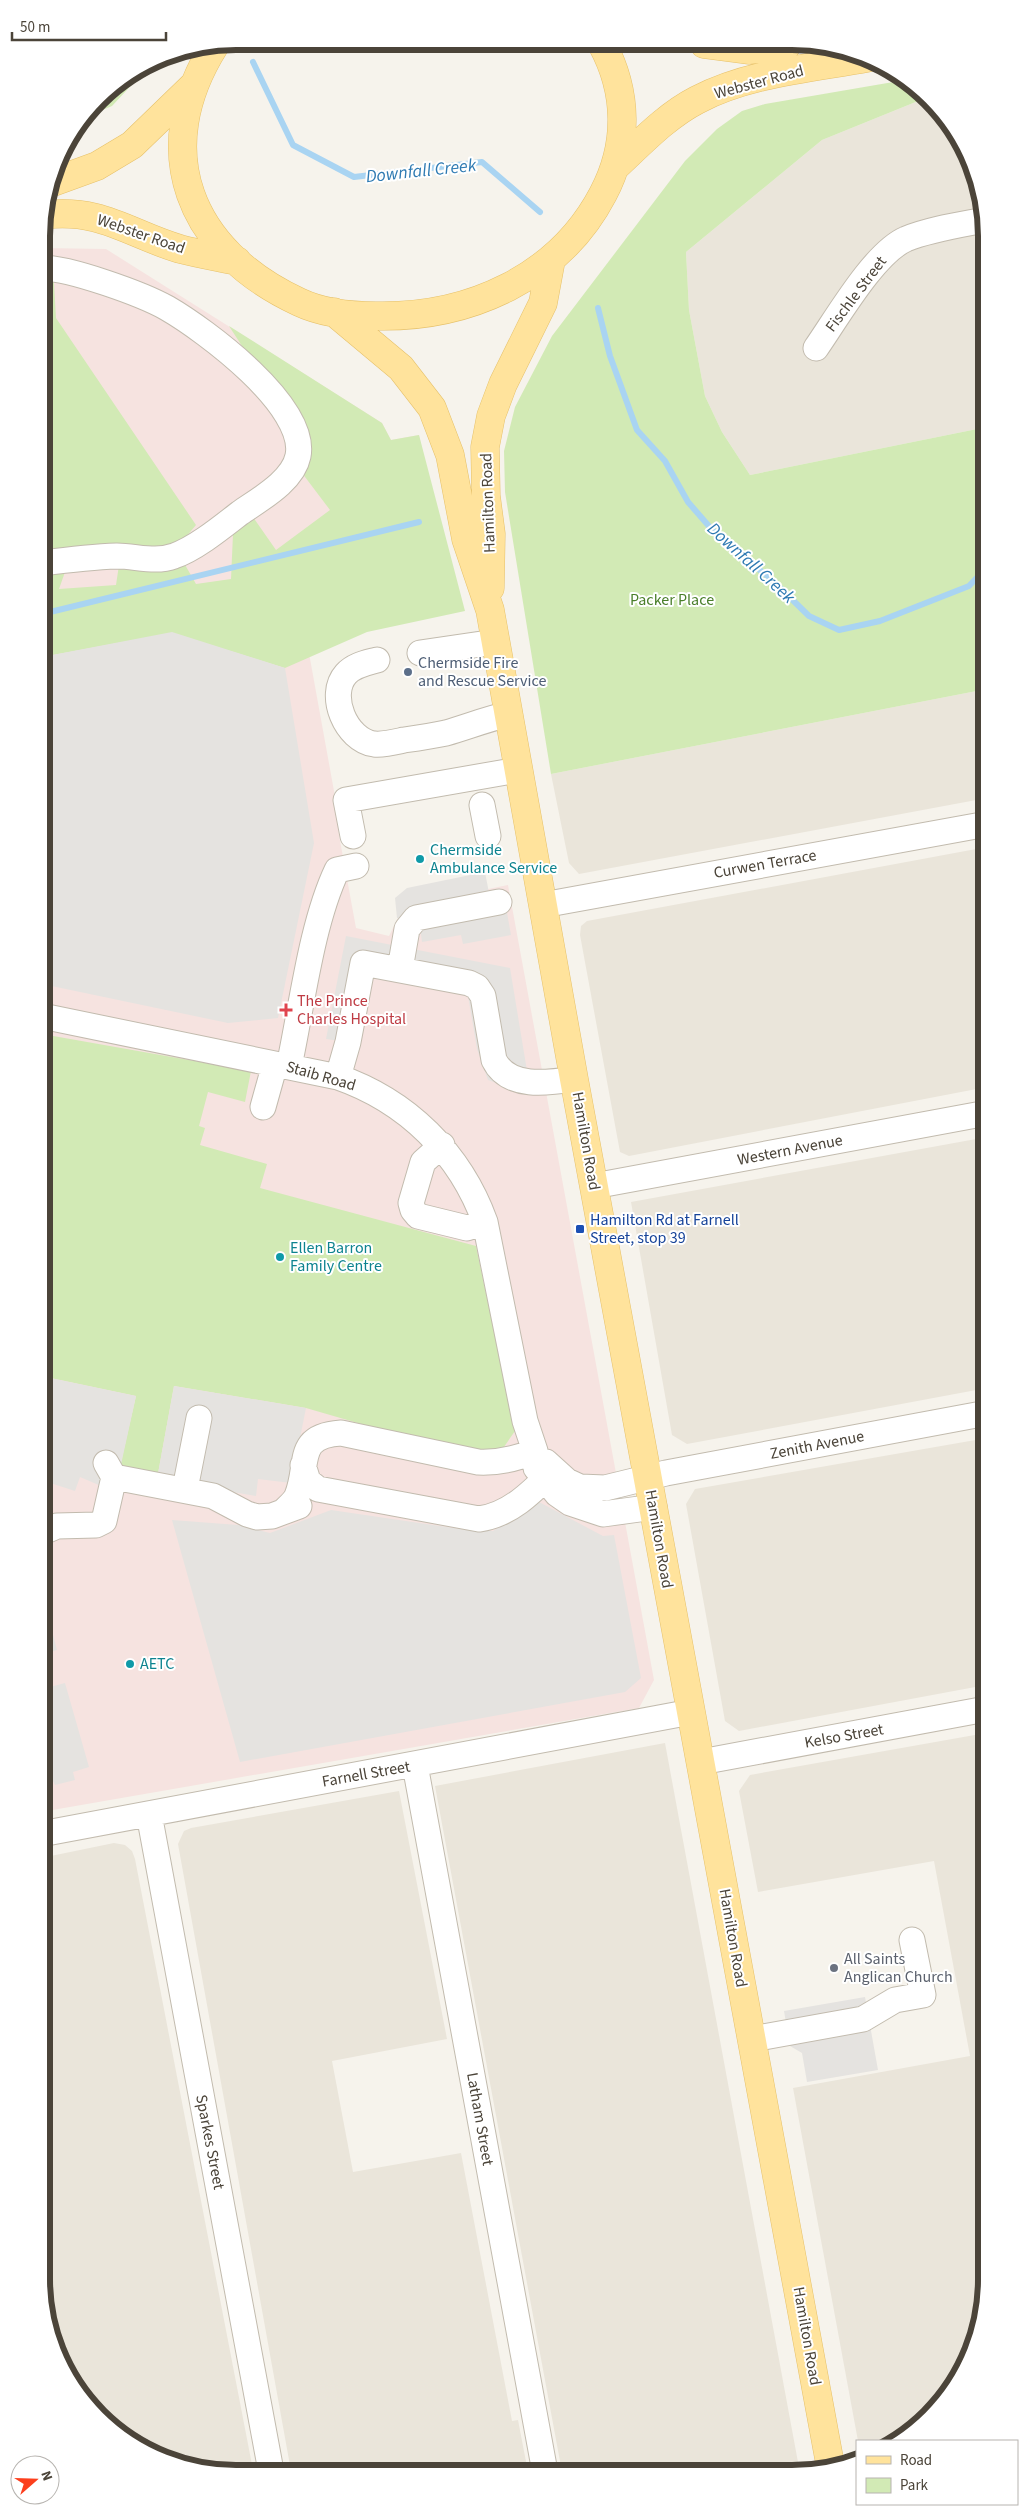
<svg xmlns="http://www.w3.org/2000/svg" width="1028" height="2515" font-family="'Source Sans 3',sans-serif">
	<style>
		.residential { fill: #eae5da }
		.medical { fill: #f6e3e0 }
		.green { fill: #d2eab5 }
		.parking { fill: #e5e3e0 }
		.lines { fill: none; stroke-linecap: round; stroke-linejoin: round }
		.stream { stroke: #a9d4f2; stroke-width: 6 }
		.minor-casing { stroke: #c2bbae; stroke-width: 27 }
		.major-casing { stroke: #e6c16a; stroke-width: 29 }
		.minor { stroke: #fff; stroke-width: 25 }
		.major { stroke: #ffe39c; stroke-width: 28 }
		.service-dot { fill: #5c6f8a; stroke: #fff; stroke-width: 2 }
		.culture-dot { fill: #0f9aa8; stroke: #fff; stroke-width: 2 }
		.health-dot { fill: #e0444e; stroke: #fff; stroke-width: 2 }
		.transit-dot { fill: #1a4fb4; stroke: #fff; stroke-width: 2 }
		.worship-dot { fill: #6b7280; stroke: #fff; stroke-width: 2 }
		.labels { text-anchor: middle; dominant-baseline: central; stroke-width: 4; stroke-linejoin: round; paint-order: stroke }
		.street-label { font-size: 16px; fill: #4b4439; stroke: #fff }
		.park-label { font-size: 16px; fill: #4a7f2a; stroke: #fff }
		.service-label { font-size: 16px; fill: #4e5e75; stroke: #fff; text-anchor: start }
		.culture-label { font-size: 16px; fill: #0d838f; stroke: #fff; text-anchor: start }
		.health-label { font-size: 16px; fill: #be3a42; stroke: #fff; text-anchor: start }
		.transit-label { font-size: 16px; fill: #164399; stroke: #fff; text-anchor: start }
		.worship-label { font-size: 16px; fill: #5b616d; stroke: #fff; text-anchor: start }
		.water-label { font-size: 18px; font-style: italic; fill: #2e7ab2; stroke: #fff }
		.rim { fill: none; stroke: #4b4439; stroke-width: 6 }
	</style>
	<rect width="100%" height="100%" fill="#f6f3ec"/>
	<path class="residential" d="M 928,97 L 961,138 L 980,186 L 987,236 L 987,427 L 750,475 L 722,432 L 705,396 L 689,310 L 686,252 L 822,140 Z
		M 987,689 L 987,798 L 579,874 L 569,863 L 551,774 Z
		M 987,847 L 987,1087 L 629,1156 L 620,1152 L 580,935 L 581,926 L 587,921 Z
		M 987,1137 L 987,1388 L 687,1444 L 672,1435 L 631,1202 Z
		M 987,1438 L 986,1685 L 739,1731 L 725,1721 L 686,1504 L 695,1489 Z
		M 986,1733 L 986,2292 L 972,2354 L 946,2398 L 900,2441 L 858,2441 L 793,2088 L 970,2056 L 934,1861 L 758,1892 L 739,1791 L 750,1775 Z
		M 665,1743 L 800,2473 L 562,2472 L 435,1786 Z
		M 399,1791 L 447,2039 L 332,2061 L 353,2172 L 461,2153 L 512,2421 L 518,2420 L 528,2472 L 291,2471 L 178,1844 L 184,1831 L 191,1828 Z
		M 114,1843 L 125,1845 L 132,1851 L 135,1859 L 253,2470 L 198,2470 L 149,2454 L 107,2425 L 67,2377 L 48,2329 L 41,2279 L 41,1858 Z"/>
	<path class="medical" d="M 42,248 L 106,249 L 382,423 L 391,440 L 419,435 L 450,580 L 301,609 L 334,791 L 339,835 L 356,928 L 389,936 L 404,906 L 508,885 L 654,1680 L 639,1708 L 41,1812 Z"/>
	<path class="green" d="M 153,62 L 112,106 L 86,117 L 107,90 Z
		M 905,80 L 928,97 L 822,140 L 686,252 L 689,310 L 705,396 L 722,432 L 750,475 L 987,427 L 987,689 L 551,774 L 505,492 L 504,451 L 515,407 L 552,336 L 685,161 L 717,129 L 742,111 L 765,104 Z
		M 52,248 L 56,318 L 196,525 L 175,550 L 42,549 L 42,250 Z
		M 229,326 L 382,423 L 391,440 L 419,435 L 465,611 L 367,632 L 285,668 L 172,633 L 42,657 L 42,576 L 65,572 L 59,589 L 116,585 L 119,565 L 184,563 L 196,584 L 231,579 L 233,534 L 253,517 L 276,550 L 330,510 L 302,473 L 308,448 Z
		M 42,1034 L 251,1071 L 245,1102 L 208,1092 L 199,1126 L 205,1128 L 200,1145 L 267,1164 L 260,1188 L 476,1246 L 515,1431 L 497,1457 L 468,1455 L 306,1408 L 174,1386 L 157,1479 L 119,1471 L 136,1396 L 41,1376 Z"/>
	<path class="parking" d="M 172,632 L 285,668 L 314,843 L 278,1018 L 228,1023 L 42,984 L 42,657 Z
		M 485,872 L 489,893 L 503,890 L 511,935 L 463,944 L 461,935 L 422,942 L 420,927 L 397,918 L 395,898 L 407,888 Z
		M 346,936 L 510,968 L 531,1095 L 488,1080 L 477,1049 L 467,990 L 368,975 L 354,1043 L 326,1039 Z
		M 41,1376 L 136,1396 L 115,1492 L 80,1477 L 75,1491 L 41,1480 Z
		M 174,1386 L 306,1408 L 291,1483 L 258,1479 L 256,1496 L 157,1479 Z
		M 539,1502 L 603,1536 L 614,1535 L 641,1678 L 625,1692 L 240,1762 L 172,1520 L 238,1525 L 270,1533 L 331,1510 L 467,1530 L 493,1531 Z
		M 41,1588 L 57,1650 L 42,1654 L 50,1687 L 65,1683 L 89,1767 L 73,1772 L 75,1780 L 55,1785 L 52,1779 L 41,1782 Z
		M 865,1997 L 878,2070 L 807,2082 L 802,2053 L 790,2046 L 784,2011 Z"/>
	<g class="lines">
		<path class="stream" d="M 253,62 L 293,145 L 354,177 L 482,162 L 540,212
			M 598,308 L 610,356 L 637,430 L 665,461 L 688,502 L 721,540 L 770,578 L 809,616 L 839,630 L 880,621 L 969,586 L 987,567
			M 42,614 L 419,522"/>
		<defs>
			<path id="minor" d="M 816,348 C 837,318 874,253 906,239 C 931,229 959,225 985,220
				M 42,563 C 66,560 92,557 117,556 C 136,556 155,563 174,556 C 195,549 222,527 240,513 C 260,499 293,481 298,456 C 308,406 205,330 167,308 C 142,294 70,268 42,268
				M 420,653 L 495,642
				M 377,660 C 366,663 354,665 346,674 C 327,695 346,740 374,744 C 384,745 395,742 404,740 C 418,738 432,736 446,733 C 467,727 487,719 509,714
				M 482,805 L 488,836
				M 353,836 L 346,800 L 518,770
				M 543,905 L 987,824
				M 400,969 L 407,929 L 416,918 L 499,902
				M 42,1016 L 338,1077 C 407,1101 460,1153 485,1222 L 525,1421 L 535,1451 L 536,1468 L 557,1494 L 570,1503 L 603,1514 L 654,1507
				M 289,1066 C 302,1006 311,925 337,870 L 356,866
				M 338,1077 L 348,1042 L 363,963 L 469,983 L 477,987 L 483,996 L 494,1060 C 508,1089 548,1083 574,1079
				M 263,1107 L 275,1064
				M 442,1145 L 423,1162 L 411,1203 L 413,1210 L 418,1216 L 467,1228 L 485,1222
				M 594,1186 L 987,1113
				M 546,1462 L 567,1481 L 580,1487 L 605,1488 L 666,1473 L 987,1413
				M 303,1465 L 308,1481 L 318,1489 L 479,1519 C 510,1515 533,1491 554,1470
				M 114,1477 L 213,1496 L 247,1514 L 257,1517 L 272,1516 L 299,1506
				M 185,1489 L 199,1418
				M 284,1511 C 288,1507 295,1501 297,1496 C 310,1464 294,1436 341,1433 L 478,1462 C 499,1463 516,1459 535,1451
				M 41,1533 L 57,1526 L 96,1525 L 104,1521 L 114,1477 L 106,1463
				M 701,1762 L 986,1709
				M 415,1765 L 545,2472
				M 149,1814 L 271,2471
				M 41,1834 L 691,1712
				M 752,2039 L 863,2019 L 895,2000 L 923,1995 L 912,1940"/>
			<path id="major" d="M 704,44 L 750,50 L 787,45
				M 215,45 C 148,151 189,251 299,302 C 322,313 351,316 376,316 C 469,318 559,278 603,194 C 629,145 628,92 602,44
				M 615,167 C 641,143 666,116 697,100 C 748,73 812,68 867,58
				M 53,182 L 97,166 L 132,145 L 193,86
				M 44,215 C 102,208 129,234 180,249 C 199,254 218,257 237,261
				M 334,312 L 401,368 L 432,408 L 450,455 L 466,539 L 490,610 L 574,1079 L 831,2469
				M 490,588 L 491,534 L 486,496 L 485,447 L 491,416 L 503,384 L 543,303 L 551,260"/>
		</defs>
		<use href="#minor" class="minor-casing"/>
		<use href="#major" class="major-casing"/>
		<use href="#minor" class="minor"/>
		<use href="#major" class="major"/>
	</g>
	<circle class="service-dot" cx="408" cy="672" r="5"/>
	<g class="culture-dot">
		<circle cx="420" cy="859" r="5"/>
		<circle cx="280" cy="1257" r="5"/>
		<circle cx="130" cy="1664" r="5"/>
	</g>
	<path class="health-dot" d="M283.5 1002.5h5v5h5v5h-5v5h-5v-5h-5v-5h5z"/>
	<rect class="transit-dot" x="575" y="1224" width="10" height="10" rx="2.5"/>
	<circle class="worship-dot" cx="834" cy="1968" r="5"/>
	<g class="labels">
		<g class="street-label">
			<text transform="translate(759 82) rotate(-15)">Webster Road</text>
			<text transform="translate(141 234) rotate(19)">Webster Road</text>
			<text transform="translate(856 294) rotate(-53)">Fischle Street</text>
			<text transform="translate(488 503) rotate(-92)">Hamilton Road</text>
			<text transform="translate(765 864) rotate(-10)">Curwen Terrace</text>
			<text transform="translate(321 1076) rotate(16)">Staib Road</text>
			<text transform="translate(586 1141) rotate(80)">Hamilton Road</text>
			<text transform="translate(790 1150) rotate(-11)">Western Avenue</text>
			<text transform="translate(817 1445) rotate(-11)">Zenith Avenue</text>
			<text transform="translate(659 1539) rotate(80)">Hamilton Road</text>
			<text transform="translate(844 1736) rotate(-10)">Kelso Street</text>
			<text transform="translate(366 1774) rotate(-10)">Farnell Street</text>
			<text transform="translate(733 1938) rotate(80)">Hamilton Road</text>
			<text transform="translate(480 2119) rotate(80)">Latham Street</text>
			<text transform="translate(210 2142) rotate(79)">Sparkes Street</text>
			<text transform="translate(807 2336) rotate(80)">Hamilton Road</text>
		</g>
		<g class="park-label">
			<text x="672" y="600">Packer Place</text>
		</g>
		<g class="service-label">
			<text x="418" y="663">Chermside Fire<tspan x="418" dy="18">and Rescue Service</tspan></text>
		</g>
		<g class="culture-label">
			<text x="430" y="850">Chermside<tspan x="430" dy="18">Ambulance Service</tspan></text>
			<text x="290" y="1248">Ellen Barron<tspan x="290" dy="18">Family Centre</tspan></text>
			<text x="140" y="1664">AETC</text>
		</g>
		<g class="health-label">
			<text x="297" y="1001">The Prince<tspan x="297" dy="18">Charles Hospital</tspan></text>
		</g>
		<g class="transit-label">
			<text x="590" y="1220">Hamilton Rd at Farnell<tspan x="590" dy="18">Street, stop 39</tspan></text>
		</g>
		<g class="worship-label">
			<text x="844" y="1959">All Saints<tspan x="844" dy="18">Anglican Church</tspan></text>
		</g>
		<g class="water-label">
			<text transform="translate(421 171) rotate(-6)">Downfall Creek</text>
			<text transform="translate(751 563) rotate(42)">Downfall Creek</text>
		</g>
	</g>
	<path d="M0 0H1028V2515H0ZM236 50H792A186 186 0 0 1 978 236V2279A186 186 0 0 1 792 2465H236A186 186 0 0 1 50 2279V236A186 186 0 0 1 236 50Z" fill="#fff" fill-rule="evenodd"/>
	<path class="rim" d="M236 50H792A186 186 0 0 1 978 236V2279A186 186 0 0 1 792 2465H236A186 186 0 0 1 50 2279V236A186 186 0 0 1 236 50Z"/>
	<rect x="856" y="2440" width="162" height="65" fill="#ffffff" stroke="#b7b4b0"/>
	<rect x="866" y="2456" width="25" height="8" fill="#ffe39c" stroke="#b7b4b0"/>
	<text x="900" y="2465" font-size="15" fill="#4b4439">Road</text>
	<rect x="866" y="2478" width="25" height="15" fill="#d2eab5" stroke="#b7b4b0"/>
	<text x="900" y="2490" font-size="15" fill="#4b4439">Park</text>
	<g transform="translate(35 2480) rotate(70)"><circle r="24" fill="#ffffff" stroke="#b7b4b0"/>
	<path d="M0-4L9 19L0 12L-9 19Z" fill="#fc3f1d"/>
	<text y="-8" font-size="14" font-weight="bold" text-anchor="middle" fill="#4b4439">N</text>
	</g>
	<path d="M12 32v8h154v-8" fill="none" stroke="#4b4439" stroke-width="2.5"/>
	<text x="20" y="32" font-size="15" fill="#4b4439" stroke="#ffffff" stroke-width="4" paint-order="stroke">50 m</text>
</svg>
